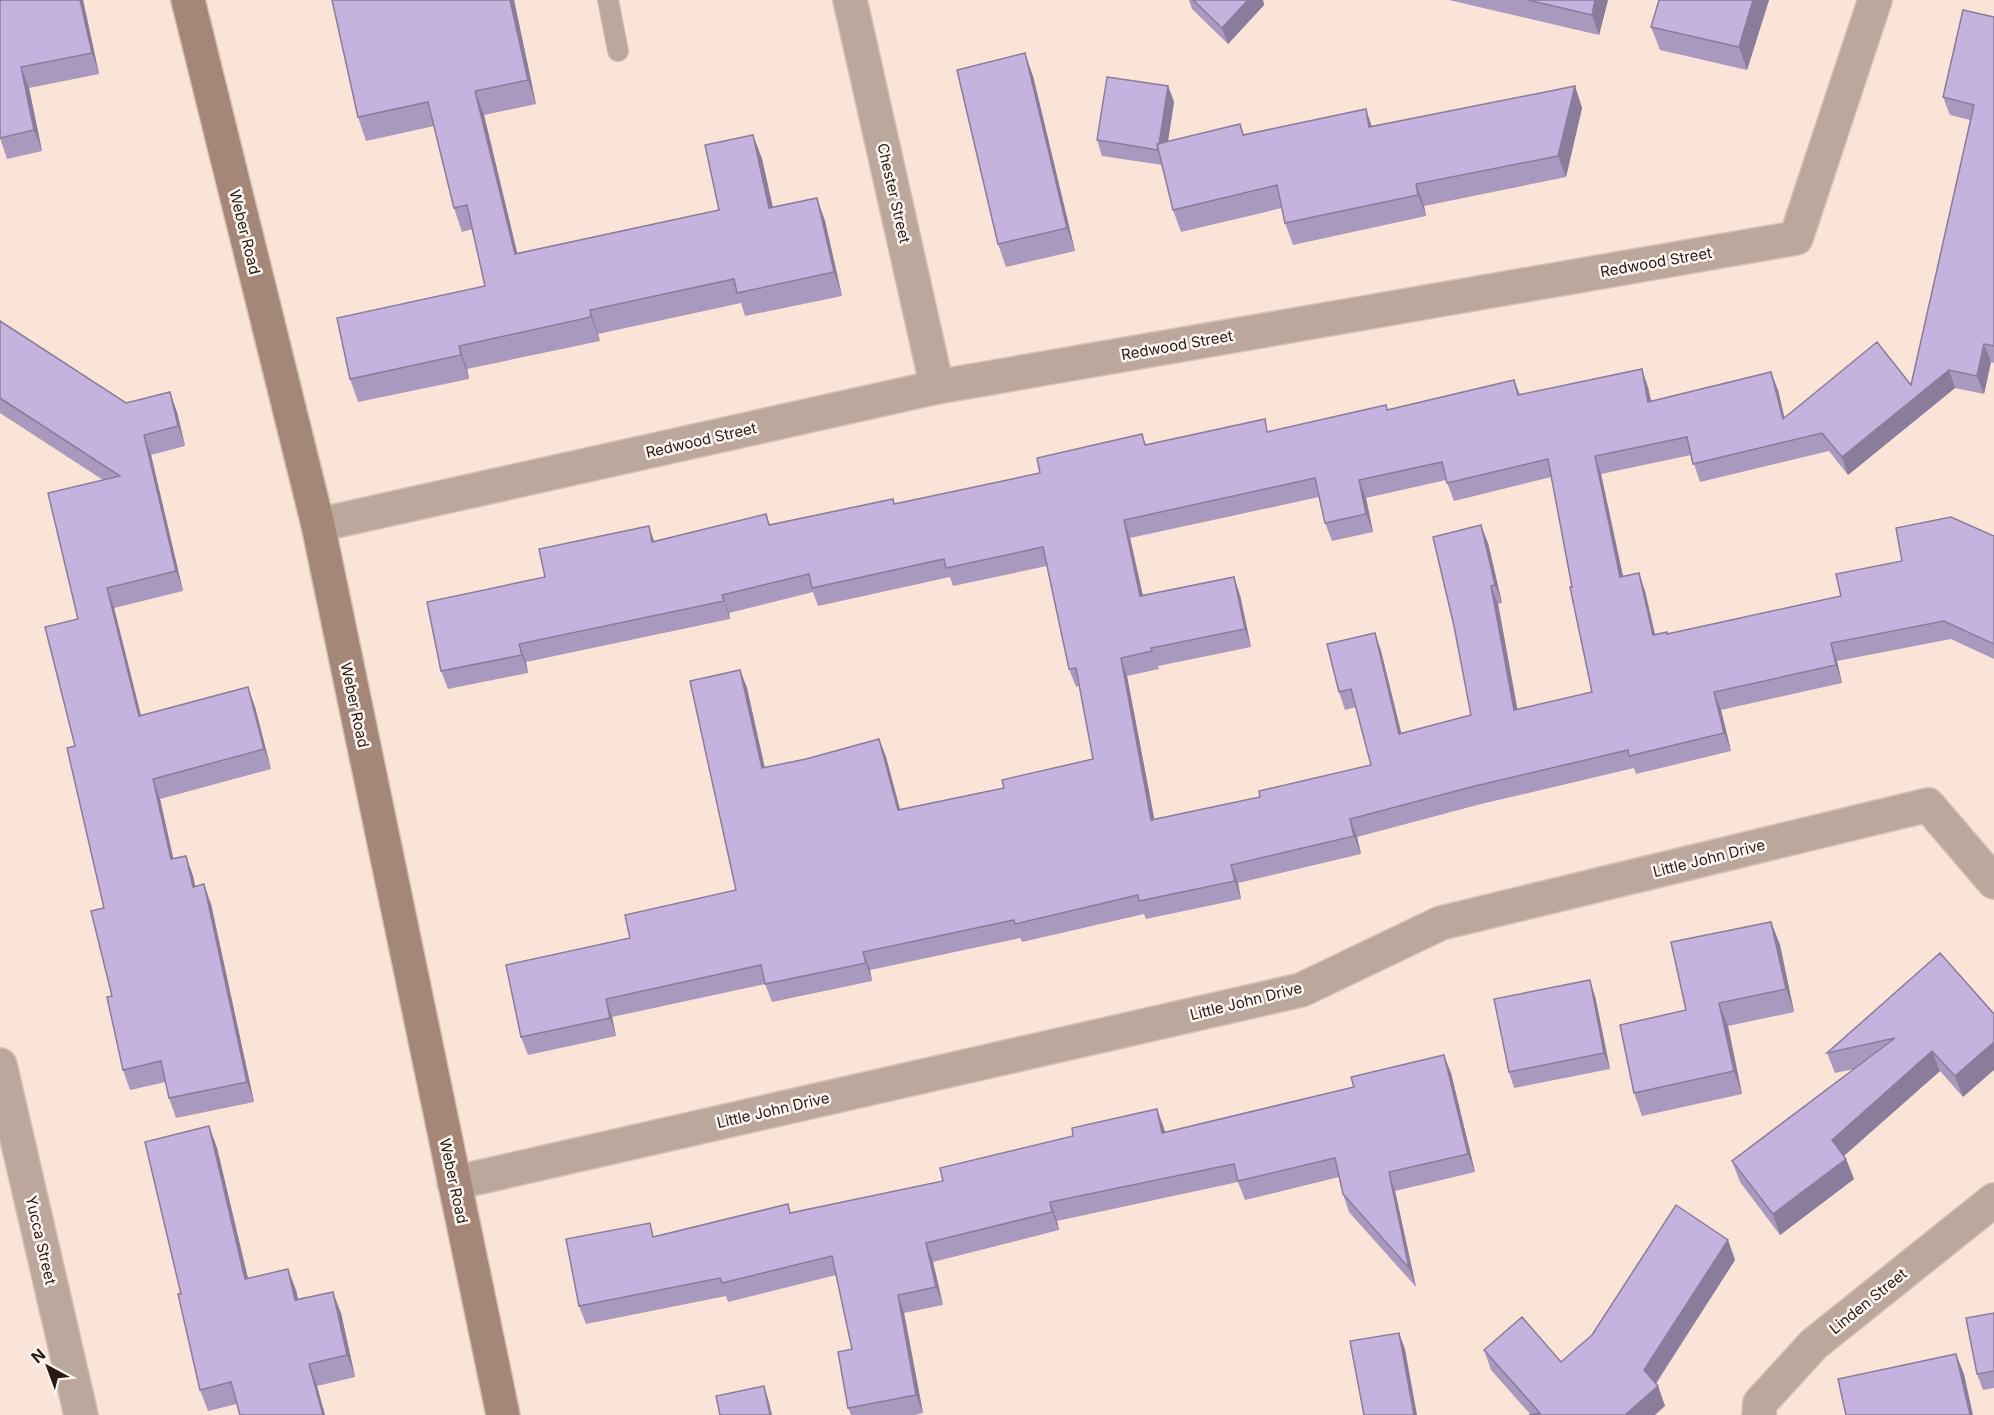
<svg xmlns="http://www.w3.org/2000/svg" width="1994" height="1415" font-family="Inter,sans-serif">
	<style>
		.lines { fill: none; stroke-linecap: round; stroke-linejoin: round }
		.service-casing { stroke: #d4c0b4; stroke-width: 22 }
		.minor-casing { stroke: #d4c0b4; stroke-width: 36 }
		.secondary-casing { stroke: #d4c0b4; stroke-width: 36 }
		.service { stroke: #bba79b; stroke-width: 20 }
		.minor { stroke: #bba79b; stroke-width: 33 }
		.secondary { stroke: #a48776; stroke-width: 33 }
		.wall { fill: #a999bf; fill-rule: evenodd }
		.shaded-wall { fill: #8a7d9b }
		.building { fill: #c5b2de; stroke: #8a7d9b; stroke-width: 1.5; fill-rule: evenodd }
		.labels { text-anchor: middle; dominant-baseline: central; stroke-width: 5; stroke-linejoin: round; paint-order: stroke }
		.street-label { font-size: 15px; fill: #281b14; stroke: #fcf4f0 }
	</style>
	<rect width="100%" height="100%" fill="#fae4d7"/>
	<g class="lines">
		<defs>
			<path id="service" d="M 608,0 L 618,51"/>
			<path id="minor" d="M 850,0 L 937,387
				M 318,525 L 937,387 L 1796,238 L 1875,0
				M 0,1065 L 81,1415
				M 454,1183 L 1301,990 L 1441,923 L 1928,805 L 1994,882
				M 1759,1415 L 1760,1403 L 1814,1344 L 1994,1200"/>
			<path id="secondary" d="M 188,0 L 318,525 L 503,1415"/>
		</defs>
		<use href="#service" class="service-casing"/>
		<use href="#minor" class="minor-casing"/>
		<use href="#secondary" class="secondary-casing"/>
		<use href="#service" class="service"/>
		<use href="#minor" class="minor"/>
		<use href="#secondary" class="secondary"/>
	</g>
	<path class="wall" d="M 0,0 L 83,0 L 99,74 L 29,88 L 42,151 L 7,159 L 0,138 Z
		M 332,0 L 514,0 L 536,104 L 484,115 L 517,253 L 719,210 L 753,135 L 762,159 L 773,207 L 817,198 L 825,221 L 842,296 L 745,316 L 741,303 L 598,334 L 600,341 L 467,369 L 469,379 L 358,402 L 350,379 L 485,286 L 473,229 L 462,232 L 454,208 L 434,126 L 366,141 L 358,117 Z
		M 1189,0 L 1263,0 L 1264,5 L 1228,44 L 1192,9 Z
		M 1449,0 L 1608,0 L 1599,35 Z
		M 1659,0 L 1769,0 L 1747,70 L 1660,50 L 1651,27 Z
		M 1994,17 L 1994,363 L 1991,362 L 1984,394 L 1955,388 L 1848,475 L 1829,451 L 1700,482 L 1691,455 L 1601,474 L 1623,576 L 1645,591 L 1655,634 L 1667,634 L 1841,596 L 1902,561 L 1994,536 L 1994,659 L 1951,639 L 1837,661 L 1842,683 L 1721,710 L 1731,751 L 1636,774 L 1634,768 L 1481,804 L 1357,837 L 1361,854 L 1238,883 L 1241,899 L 1146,919 L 1144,914 L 1022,942 L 1020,938 L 870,970 L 872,981 L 772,1002 L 765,984 L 612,1017 L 616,1036 L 528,1055 L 521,1037 L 630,938 L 736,890 L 740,670 L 747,688 L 764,768 L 806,759 L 879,739 L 886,757 L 900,810 L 1004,788 L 1093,759 L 1079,686 L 1076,687 L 1069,669 L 1047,566 L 953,586 L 950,577 L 818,606 L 813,592 L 729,613 L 730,619 L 526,662 L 528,673 L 448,689 L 441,671 L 545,577 L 654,541 L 766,514 L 770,525 L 893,499 L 895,504 L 1040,473 L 1146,445 L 1269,432 L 1388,410 L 1514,380 L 1520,394 L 1648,387 L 1651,401 L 1778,390 L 1784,417 L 1911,385 L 1970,120 L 1950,115 L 1943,97 ZM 1551,477 L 1592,692 L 1517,709 L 1498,604 L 1502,603 L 1488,543 L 1471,715 L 1401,733 L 1381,651 L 1375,633 L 1339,692 L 1345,710 L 1356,707 L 1371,765 L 1260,797 L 1154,820 L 1127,676 L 1159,669 L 1158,666 L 1251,647 L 1240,595 L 1143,596 L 1130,538 L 1319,497 L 1325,523 L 1332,541 L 1373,532 L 1366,498 L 1446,480 L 1454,501 Z
		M 1033,76 L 1075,251 L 1006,267 L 998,244 Z
		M 1168,86 L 1174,102 L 1168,142 L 1240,124 L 1244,135 L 1372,126 L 1575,86 L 1582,108 L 1566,177 L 1424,206 L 1426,216 L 1293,245 L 1285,223 L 1282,208 L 1181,232 L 1173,210 L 1162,165 L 1102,156 L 1097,140 Z
		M 0,321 L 126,403 L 177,412 L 185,446 L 151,455 L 183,591 L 114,608 L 141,716 L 248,687 L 255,707 L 271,769 L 160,799 L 173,859 L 186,856 L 193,876 L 195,886 L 211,904 L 254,1102 L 176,1118 L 169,1098 L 166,1082 L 130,1090 L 123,1070 L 112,996 L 104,908 L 75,746 L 78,619 L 103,480 L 0,413 Z
		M 1771,922 L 1780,945 L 1794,1012 L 1728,1026 L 1742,1094 L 1642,1116 L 1634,1093 L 1686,1010 Z
		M 1940,953 L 1963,1097 L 1940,1071 L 1844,1156 L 1846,1159 L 1854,1179 L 1780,1235 L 1740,1182 L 1732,1161 L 1854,1069 L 1835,1073 L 1827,1053 Z
		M 1595,996 L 1610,1069 L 1514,1088 L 1509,1072 Z
		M 1451,1073 L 1475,1172 L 1395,1191 L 1416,1287 L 1349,1212 L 1343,1194 L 1339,1177 L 1245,1200 L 1238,1182 L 1057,1221 L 1059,1230 L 933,1262 L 943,1305 L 904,1313 L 923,1413 L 915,1415 L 851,1415 L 848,1408 L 852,1349 L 836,1275 L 728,1302 L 726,1296 L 586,1324 L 579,1306 L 655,1236 L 791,1213 L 943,1181 L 1073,1136 L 1157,1109 L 1165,1132 Z
		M 209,1126 L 217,1148 L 248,1278 L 296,1290 L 298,1299 L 341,1313 L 355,1377 L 317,1386 L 325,1415 L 240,1415 L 237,1404 L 208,1411 L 200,1390 L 181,1294 Z
		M 1728,1240 L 1735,1260 L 1656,1384 L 1658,1386 L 1665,1406 L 1531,1415 L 1491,1370 L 1484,1350 L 1561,1362 Z
		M 1994,1313 L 1994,1388 L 1983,1390 L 1977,1374 Z"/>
	<path class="shaded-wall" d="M 80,0 L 83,0 L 99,74 L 92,53 Z
		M 510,0 L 514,0 L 536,104 L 528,80 Z
		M 1248,0 L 1263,0 L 1264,5 L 1228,44 L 1222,28 Z
		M 1595,0 L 1608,0 L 1599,35 L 1592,15 Z
		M 1753,0 L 1769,0 L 1747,70 L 1739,47 Z
		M 1025,53 L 1033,76 L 1075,251 L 1067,228 Z
		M 21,67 L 29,88 L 42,151 L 34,130 Z
		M 1168,86 L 1174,102 L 1164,166 L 1158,150 Z
		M 1575,86 L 1582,108 L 1566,177 L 1558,156 Z
		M 475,91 L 484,115 L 523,277 L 515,254 Z
		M 1366,109 L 1373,130 L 1369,127 Z
		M 753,135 L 762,159 L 778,231 L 769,208 Z
		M 1416,184 L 1424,206 L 1426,216 L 1418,195 Z
		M 817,198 L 825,221 L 842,296 L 834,272 Z
		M 590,310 L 598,334 L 600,341 L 591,317 Z
		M 1984,344 L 1991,362 L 1984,394 L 1977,376 Z
		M 459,346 L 467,369 L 469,379 L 461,355 Z
		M 1642,369 L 1648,387 L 1655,420 L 1648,402 Z
		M 1949,370 L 1955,388 L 1848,475 L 1842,457 Z
		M 1771,372 L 1778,390 L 1789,437 L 1783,419 Z
		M 170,392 L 177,412 L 185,446 L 178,426 Z
		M 144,435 L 151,455 L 183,591 L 176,571 Z
		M 1595,456 L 1601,474 L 1627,595 L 1620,577 Z
		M 1359,480 L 1366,498 L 1373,532 L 1366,514 Z
		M 1124,520 L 1130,538 L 1147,614 L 1140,596 Z
		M 1481,525 L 1488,543 L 1502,603 L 1495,585 Z
		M 649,526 L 655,544 L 652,542 Z
		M 1639,573 L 1645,591 L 1659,653 L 1653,635 Z
		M 1234,577 L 1240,595 L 1251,647 L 1245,629 Z
		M 1491,586 L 1498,604 L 1521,728 L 1514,710 Z
		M 107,588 L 114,608 L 146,736 L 139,716 Z
		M 722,595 L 729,613 L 730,619 Z
		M 1375,633 L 1381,651 L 1406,752 L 1399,734 Z
		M 1831,643 L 1837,661 L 1842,683 L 1836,665 Z
		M 519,644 L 526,662 L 528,673 L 522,655 Z
		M 1121,658 L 1127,676 L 1158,838 L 1151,820 Z
		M 740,670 L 747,688 L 769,786 L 762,768 Z
		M 248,687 L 255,707 L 271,769 L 264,749 Z
		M 1714,692 L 1721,710 L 1731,751 L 1724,733 Z
		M 879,739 L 886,757 L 905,828 L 898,810 Z
		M 153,779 L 160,799 L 178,879 L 171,859 Z
		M 1350,819 L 1357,837 L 1361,854 L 1354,836 Z
		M 186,856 L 193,876 L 200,907 L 193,887 Z
		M 1231,865 L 1238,883 L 1241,899 L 1235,881 Z
		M 204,884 L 211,904 L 254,1102 L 247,1082 Z
		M 1771,922 L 1780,945 L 1794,1012 L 1786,989 Z
		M 863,952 L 870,970 L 872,981 L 866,963 Z
		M 1590,980 L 1595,996 L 1610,1069 L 1604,1053 Z
		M 606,999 L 612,1017 L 616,1036 L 610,1018 Z
		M 1719,1003 L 1728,1026 L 1742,1094 L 1734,1071 Z
		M 1994,1042 L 1994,1070 L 1963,1097 L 1955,1076 Z
		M 1932,1051 L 1940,1071 L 1839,1160 L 1832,1140 Z
		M 1444,1055 L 1451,1073 L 1475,1172 L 1468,1154 Z
		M 1157,1109 L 1164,1128 L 1169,1151 L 1162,1133 Z
		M 209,1126 L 217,1148 L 253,1300 L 245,1279 Z
		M 1846,1159 L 1854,1179 L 1780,1235 L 1773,1214 Z
		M 1389,1172 L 1395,1191 L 1416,1287 L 1409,1268 Z
		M 1050,1202 L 1057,1221 L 1059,1230 L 1052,1212 Z
		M 1728,1240 L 1735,1260 L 1651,1390 L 1644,1370 Z
		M 926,1243 L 933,1262 L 943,1305 L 936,1287 Z
		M 288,1269 L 296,1290 L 303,1321 L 295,1300 Z
		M 333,1292 L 341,1313 L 355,1377 L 347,1355 Z
		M 898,1295 L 904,1313 L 923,1413 L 916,1395 Z
		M 1399,1333 L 1405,1349 L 1417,1415 L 1414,1415 Z
		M 1956,1354 L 1964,1374 L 1973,1415 L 1970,1415 Z
		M 309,1364 L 317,1386 L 325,1415 L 323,1415 Z
		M 764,1386 L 769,1402 L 772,1415 L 770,1415 Z
		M 1658,1386 L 1665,1406 L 1655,1415 L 1625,1415 Z"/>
	<path class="building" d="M 0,0 L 80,0 L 92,53 L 21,67 L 34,130 L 0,138 Z
		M 332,0 L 510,0 L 528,80 L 475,91 L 515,254 L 719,210 L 705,145 L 753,135 L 769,208 L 817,198 L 834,272 L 737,293 L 734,279 L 590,310 L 591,317 L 459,346 L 461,355 L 350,379 L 337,318 L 485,286 L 467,205 L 454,208 L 428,102 L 358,117 Z
		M 1193,0 L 1248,0 L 1222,28 Z
		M 1528,0 L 1595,0 L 1592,15 Z
		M 1659,0 L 1753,0 L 1739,47 L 1651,27 Z
		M 1963,10 L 1994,17 L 1994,346 L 1984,344 L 1977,376 L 1949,370 L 1842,457 L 1822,433 L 1693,464 L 1687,437 L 1595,456 L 1620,577 L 1639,573 L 1653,635 L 1667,632 L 1667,634 L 1841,596 L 1836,574 L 1902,561 L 1896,528 L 1951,517 L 1994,536 L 1994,644 L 1944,621 L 1831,643 L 1836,665 L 1714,692 L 1724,733 L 1629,756 L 1628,750 L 1475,786 L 1350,819 L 1354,836 L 1231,865 L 1235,881 L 1139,901 L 1138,895 L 1015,924 L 1014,920 L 863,952 L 866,963 L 765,984 L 761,965 L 606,999 L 610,1018 L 521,1037 L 506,965 L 630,938 L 625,915 L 736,890 L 690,681 L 740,670 L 762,768 L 806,759 L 879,739 L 898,810 L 1004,788 L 1002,780 L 1093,759 L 1076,668 L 1069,669 L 1043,547 L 946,568 L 944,559 L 812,588 L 809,574 L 722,595 L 724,601 L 519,644 L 522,655 L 441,671 L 427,602 L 545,577 L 539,549 L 649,526 L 652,542 L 766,514 L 769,525 L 893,499 L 894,504 L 1040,473 L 1037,458 L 1142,434 L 1145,445 L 1265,419 L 1267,432 L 1386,405 L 1387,410 L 1514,380 L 1518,395 L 1642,369 L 1648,402 L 1771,372 L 1783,419 L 1877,342 L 1911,385 L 1974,105 L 1943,97 ZM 1548,459 L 1572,587 L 1570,587 L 1592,692 L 1514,710 L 1491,586 L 1495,585 L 1481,525 L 1433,537 L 1454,626 L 1471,715 L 1399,734 L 1375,633 L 1327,644 L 1339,692 L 1351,689 L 1371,765 L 1259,791 L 1260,797 L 1151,820 L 1121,658 L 1152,651 L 1151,648 L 1245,629 L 1234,577 L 1140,596 L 1124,520 L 1315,478 L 1325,523 L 1366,514 L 1359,480 L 1442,462 L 1447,483 Z
		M 1025,53 L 1067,228 L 998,244 L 957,70 Z
		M 1107,77 L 1168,86 L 1159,144 L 1157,144 L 1158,150 L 1097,140 Z
		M 1575,86 L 1558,156 L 1416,184 L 1418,195 L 1285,223 L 1277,185 L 1173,210 L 1157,144 L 1240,124 L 1243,135 L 1366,109 L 1369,127 Z
		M 0,321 L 126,403 L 170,392 L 178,426 L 144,435 L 176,571 L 107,588 L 139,716 L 248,687 L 264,749 L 153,779 L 171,859 L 186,856 L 193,887 L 204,884 L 247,1082 L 169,1098 L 161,1061 L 123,1070 L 107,997 L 112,996 L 91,911 L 104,908 L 67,748 L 75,746 L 45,627 L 78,619 L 48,493 L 120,476 L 0,398 Z
		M 1771,922 L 1786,989 L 1719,1003 L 1734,1071 L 1634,1093 L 1620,1025 L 1686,1010 L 1671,942 Z
		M 1940,953 L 1994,1014 L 1994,1042 L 1955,1076 L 1932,1051 L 1832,1140 L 1846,1159 L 1773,1214 L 1732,1161 L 1895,1038 L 1827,1053 Z
		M 1590,980 L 1604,1053 L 1509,1072 L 1494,999 Z
		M 1444,1055 L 1468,1154 L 1389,1172 L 1409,1268 L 1343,1194 L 1335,1158 L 1238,1181 L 1234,1164 L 1050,1202 L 1052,1212 L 926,1243 L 936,1287 L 898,1295 L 916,1395 L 848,1408 L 838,1352 L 852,1349 L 832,1256 L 722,1283 L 720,1278 L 579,1306 L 566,1239 L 650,1223 L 653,1237 L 788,1204 L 790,1213 L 943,1181 L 940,1168 L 1073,1136 L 1072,1128 L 1157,1109 L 1162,1133 L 1354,1087 L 1351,1077 Z
		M 209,1126 L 245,1279 L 288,1269 L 295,1300 L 333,1292 L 347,1355 L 309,1364 L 323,1415 L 240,1415 L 231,1382 L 200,1390 L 178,1294 L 181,1294 L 145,1142 Z
		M 1676,1205 L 1728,1240 L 1644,1370 L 1658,1386 L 1625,1415 L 1529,1415 L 1540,1413 L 1484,1350 L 1522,1317 L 1561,1362 L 1592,1335 Z
		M 1994,1313 L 1994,1371 L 1977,1374 L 1966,1318 Z
		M 1399,1333 L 1414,1415 L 1364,1415 L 1350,1341 Z
		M 1956,1354 L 1970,1415 L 1846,1415 L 1838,1379 Z
		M 764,1386 L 770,1415 L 720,1415 L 716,1396 Z"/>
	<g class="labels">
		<g class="street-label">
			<text transform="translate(894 193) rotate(77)">Chester Street</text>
			<text transform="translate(245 232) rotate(76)">Weber Road</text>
			<text transform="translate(1656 262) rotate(-10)">Redwood Street</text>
			<text transform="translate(1177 345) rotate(-10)">Redwood Street</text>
			<text transform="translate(701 440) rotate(-13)">Redwood Street</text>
			<text transform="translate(355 705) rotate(78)">Weber Road</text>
			<text transform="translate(1709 858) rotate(-14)">Little John Drive</text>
			<text transform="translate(1246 1001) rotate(-14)">Little John Drive</text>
			<text transform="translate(773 1110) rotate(-13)">Little John Drive</text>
			<text transform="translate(454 1181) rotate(78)">Weber Road</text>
			<text transform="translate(41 1240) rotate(77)">Yucca Street</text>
			<text transform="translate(1868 1301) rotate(-39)">Linden Street</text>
		</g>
	</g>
	<g transform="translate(48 1367) rotate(319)" stroke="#fcf4f0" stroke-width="4.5" paint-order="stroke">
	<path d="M0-4.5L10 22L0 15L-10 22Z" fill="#281b14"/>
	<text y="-9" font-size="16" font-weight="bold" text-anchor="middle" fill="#281b14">N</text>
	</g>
</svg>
